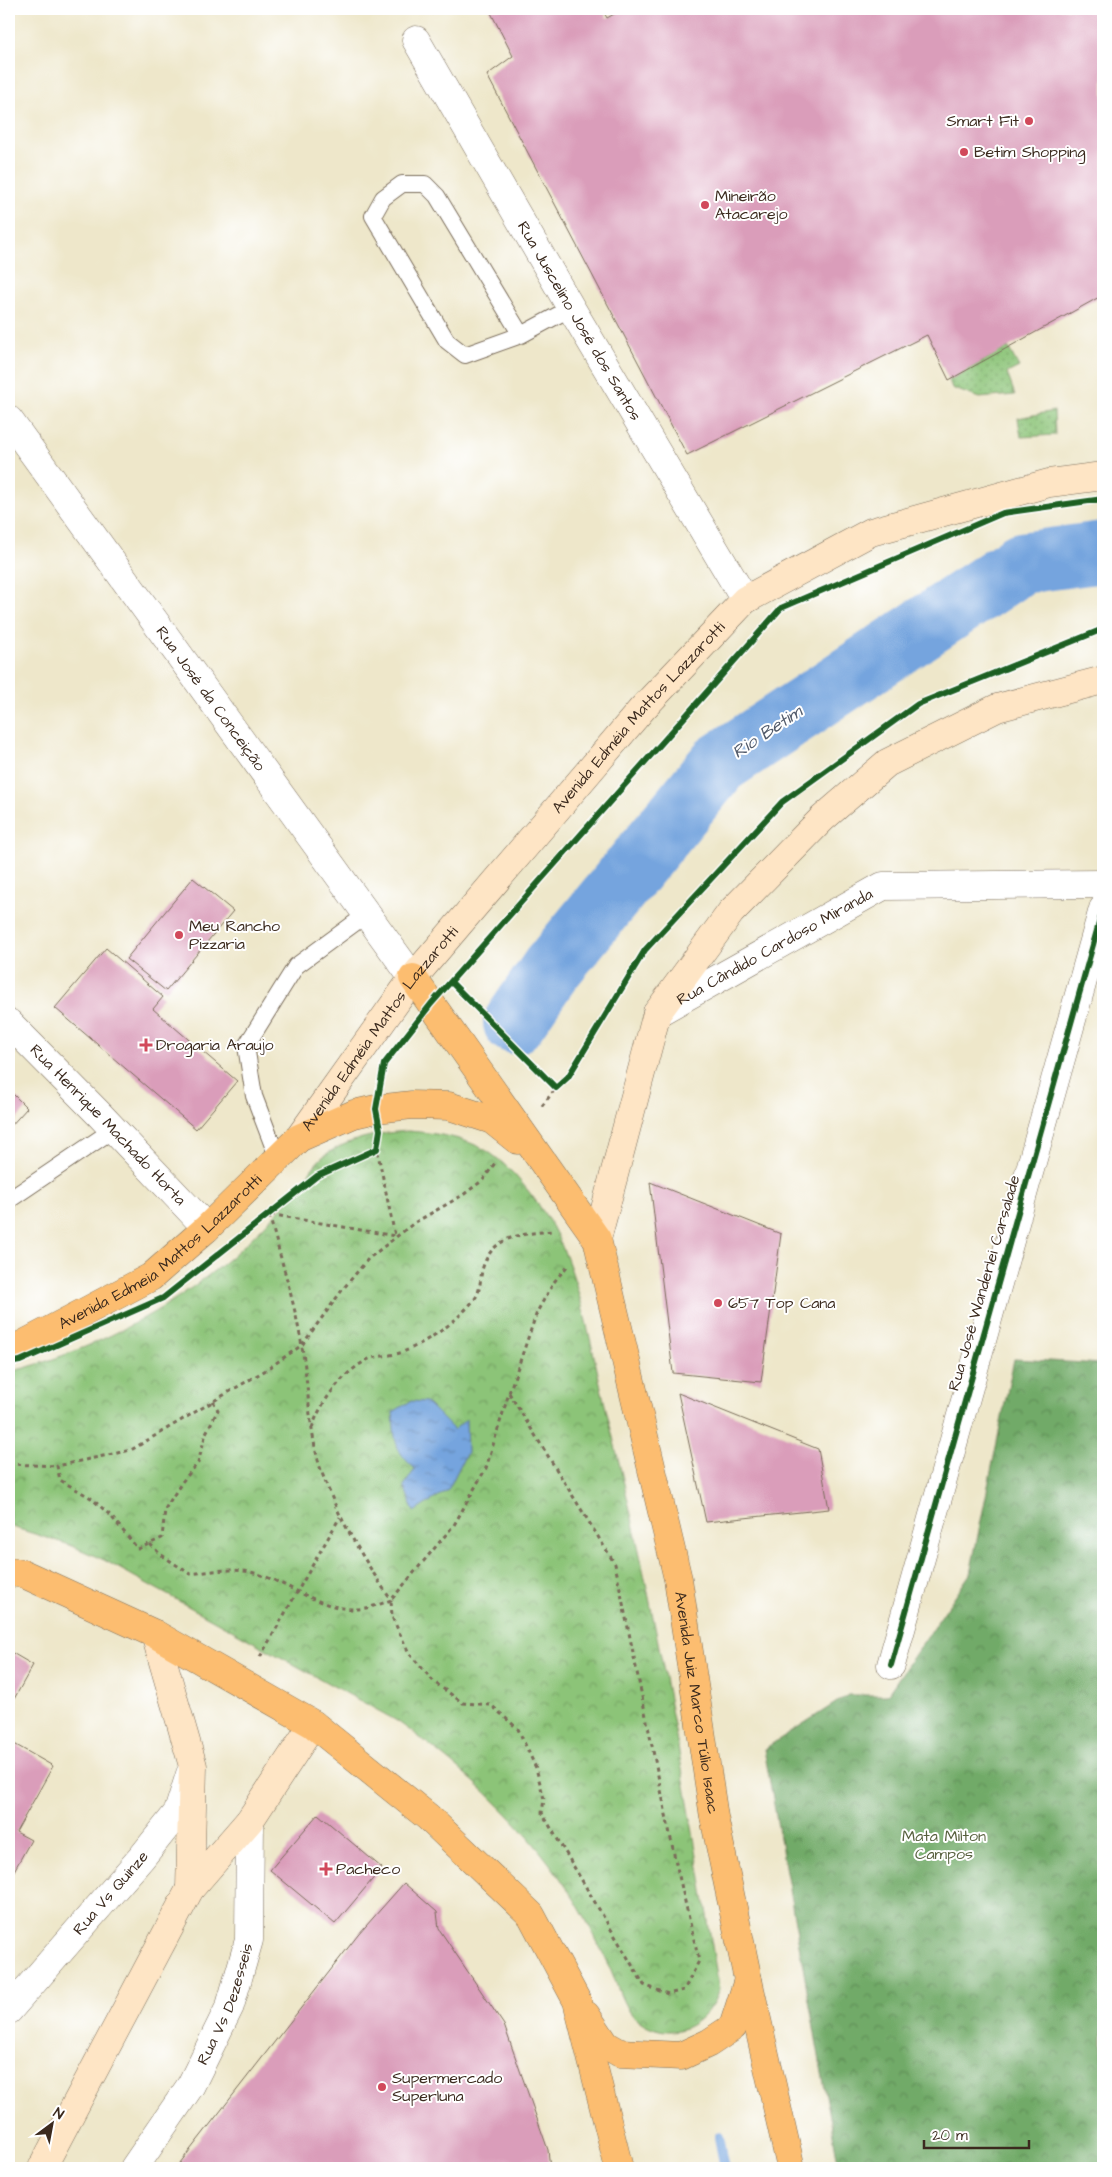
<svg xmlns="http://www.w3.org/2000/svg" width="1112" height="2177" font-family="'Architects Daughter',sans-serif">
	<style>
		.grass { fill: url(#grass-dots); stroke: #64774b }
		.forest { fill: url(#forest-crowns); stroke: #566a43 }
		.park { fill: url(#park-crowns); stroke: #64774b }
		.water { fill: url(#water-ripples); stroke: #58677e }
		.lines { fill: none; stroke-linecap: round; stroke-linejoin: round }
		.stream { stroke: #75a4de; stroke-width: 10 }
		.river { stroke: #75a4de; stroke-width: 62 }
		.building { fill: #da9dba }
		.service-casing { stroke: #7a6c5a; stroke-width: 18 }
		.minor-casing { stroke: #7a6c5a; stroke-width: 29 }
		.tertiary-casing { stroke: #7a6c5a; stroke-width: 29 }
		.secondary-casing { stroke: #7a6c5a; stroke-width: 29 }
		.primary-casing { stroke: #7a6c5a; stroke-width: 29 }
		.path { stroke: #7a6c5a; stroke-width: 3; stroke-dasharray: 4 4; stroke-linecap: butt }
		.service { stroke: #fff; stroke-width: 16 }
		.minor { stroke: #fff; stroke-width: 28 }
		.tertiary { stroke: #fff; stroke-width: 28 }
		.secondary { stroke: #fee5c5; stroke-width: 28 }
		.primary { stroke: #fcbd6f; stroke-width: 28 }
		.cycleway-casing { stroke: #fff; stroke-width: 9 }
		.cycleway { stroke: #1b5e20; stroke-width: 6 }
		.poi-dot { fill: #d1495b; stroke: #fff; stroke-width: 2 }
		.labels { text-anchor: middle; dominant-baseline: central; stroke-width: 4; stroke-linejoin: round; paint-order: stroke }
		.poi-label { font-size: 16px; fill: #3b2a1e; stroke: #fff; text-anchor: start }
		.street-label { font-size: 16px; fill: #3b2a1e; stroke: #fff }
		.park-label { font-size: 16px; fill: #57603e; stroke: #fff }
		.water-label { font-size: 18px; font-style: italic; fill: #525b6b; stroke: #fff }
	</style>
	<defs>
		<pattern id="grass-dots" width="8" height="8" patternUnits="userSpaceOnUse" patternTransform="scale(1.25)"><rect width="8" height="8" fill="#8cc478"/><path d="M2 2h.1M6 6h.1" fill="none" stroke="#749f62" stroke-width="1.8" stroke-linecap="round"/></pattern>
		<pattern id="forest-crowns" width="20" height="18" patternUnits="userSpaceOnUse" patternTransform="scale(1.25)"><rect width="20" height="18" fill="#71aa68"/><path d="M2 6a3 3 0 1 1 6 0M12 15a3 3 0 1 1 6 0" fill="none" stroke="#5e8b55"/></pattern>
		<pattern id="park-crowns" width="20" height="18" patternUnits="userSpaceOnUse" patternTransform="scale(1.25)"><rect width="20" height="18" fill="#8cc478"/><path d="M2 6a3 3 0 1 1 6 0M12 15a3 3 0 1 1 6 0" fill="none" stroke="#749f62"/></pattern>
		<pattern id="water-ripples" width="26" height="14" patternUnits="userSpaceOnUse" patternTransform="scale(1.25)"><rect width="26" height="14" fill="#75a4de"/><path d="M2 4q2-2 4 0t4 0M15 11q2-2 4 0t4 0" fill="none" stroke="#6186b3"/></pattern>
	</defs>
	<rect width="100%" height="100%" fill="#fff"/>
	<filter id="ink" filterUnits="userSpaceOnUse"><feTurbulence type="fractalNoise" baseFrequency=".02" numOctaves="2"/><feDisplacementMap in="SourceGraphic" scale="10" xChannelSelector="R" yChannelSelector="G"/><feConvolveMatrix kernelMatrix="1 2 1 2 8 2 1 2 1" color-interpolation-filters="sRGB"/></filter>
	<filter id="wash" filterUnits="userSpaceOnUse"><feTurbulence type="fractalNoise" baseFrequency=".0096" numOctaves="4" result="noise"/><feDisplacementMap in="SourceGraphic" scale="20" xChannelSelector="R" yChannelSelector="G"/><feGaussianBlur stdDeviation="1.12" result="paint"/><feColorMatrix in="noise" values="0 0 0 0 0 0 0 0 0 0 0 0 0 0 0 0 0 1.4 0 .05"/><feComposite in="paint" operator="in"/></filter>
	<g filter="url(#wash)">
		<rect width="100%" height="100%" fill="#eee7ca"/>
		<path class="grass" d="M 1008,347 L 1019,367 L 1007,373 L 1015,395 L 979,398 L 952,388 L 949,380 Z
			M 1054,411 L 1055,435 L 1021,437 L 1018,418 Z"/>
		<path class="forest" d="M 1014,1359 L 1103,1364 L 1103,2168 L 839,2168 L 764,1749 L 848,1695 L 887,1695 L 970,1574 Z"/>
		<path class="park" d="M 408,1131 C 435,1133 464,1137 487,1151 C 511,1166 537,1200 551,1224 C 580,1275 592,1351 606,1409 C 654,1600 688,1795 719,1989 C 707,2026 670,2045 637,2019 C 622,2008 618,1986 611,1970 C 600,1947 589,1924 576,1902 C 530,1828 468,1771 397,1721 L 104,1560 L 70,1545 L 9,1526 L 9,1372 C 90,1352 166,1312 230,1258 C 253,1238 274,1216 294,1194 C 304,1182 313,1164 325,1155 C 350,1138 379,1133 408,1131 Z"/>
		<path class="water" d="M 411,1401 L 426,1402 L 454,1430 L 466,1419 L 467,1452 L 448,1490 L 414,1512 L 404,1486 L 415,1469 C 393,1449 395,1440 393,1412 Z"/>
		<g class="lines">
			<path class="stream" d="M 719,2137 L 725,2168"/>
			<path class="river" d="M 514,1023 L 551,969 L 719,764 L 1021,563 L 1103,552"/>
		</g>
		<g id="blocks">
			<path class="building" d="M 489,9 L 602,9 L 607,18 L 623,9 L 1103,9 L 1103,295 L 949,380 L 927,335 L 687,455 L 487,75 L 513,56 Z
				M 193,878 L 233,911 L 166,991 L 126,959 Z
				M 106,948 L 163,997 L 153,1009 L 237,1081 L 196,1129 L 55,1008 Z
				M 9,1090 L 27,1108 L 9,1128 Z
				M 650,1182 L 781,1234 L 761,1382 L 673,1373 Z
				M 678,1393 L 818,1449 L 829,1509 L 706,1522 Z
				M 9,1651 L 33,1665 L 9,1708 Z
				M 9,1741 L 53,1766 L 16,1832 L 31,1840 L 9,1880 Z
				M 318,1814 L 382,1868 L 335,1924 L 270,1870 Z
				M 404,1883 L 437,1912 L 439,1929 L 504,2025 L 548,2150 L 550,2168 L 176,2168 L 358,1935 Z"/>
		</g>
	</g>
	<g filter="url(#ink)">
		<use href="#blocks" fill-opacity="0" stroke="#7a6c5a" stroke-width="1"/>
		<g class="lines">
			<defs>
				<path id="service" d="M 521,335 L 437,196 L 425,184 L 402,184 L 383,198 L 373,216 L 447,341 L 465,355 L 521,335 L 571,308
					M 278,1159 L 254,1096 L 246,1046 L 296,966 L 367,914
					M 9,1200 L 114,1129"/>
				<g id="minor">
					<path id="s1" d="M 416,40 L 571,308 L 745,600"/>
					<path id="s2" d="M 657,1013 L 883,886 L 1103,884"/>
					<path id="s3" d="M 9,1023 L 99,1114 L 207,1228"/>
					<path d="M 891,1665 L 1103,909"/>
					<path id="s4" d="M 9,2010 L 142,1857 L 178,1812 L 190,1774"/>
					<path id="s5" d="M 134,2168 L 191,2085 L 230,2006 L 249,1940 L 250,1820"/>
				</g>
				<g id="tertiary">
					<path id="s6" d="M 9,420 L 413,978"/>
				</g>
				<g id="secondary">
					<path id="s7" d="M 299,1138 L 413,978 L 642,709 L 745,600 L 871,532 L 1049,483 L 1103,476"/>
					<path d="M 597,1239 L 657,1013 L 731,912 L 822,819 L 887,763 L 997,708 L 1103,680"/>
					<path d="M 155,1634 L 193,1766 L 190,1889"/>
					<path d="M 42,2168 L 190,1889 L 250,1820 L 313,1724"/>
				</g>
				<g id="primary">
					<path id="s8" d="M 413,978 L 597,1239 L 678,1579 L 714,1817 L 748,1980 L 791,2168"/>
					<path id="s9" d="M 9,1347 L 20,1346 L 151,1277 L 207,1228 L 299,1138 L 354,1114 L 376,1109 L 412,1105 L 449,1106 L 492,1120 L 517,1140"/>
					<path d="M 9,1572 L 24,1574 L 155,1634 L 313,1724 L 428,1817 L 531,1915 L 577,2001 L 619,2168"/>
					<path d="M 586,2015 L 606,2045 L 620,2053 L 681,2056 L 709,2043 L 733,2027 L 748,1980"/>
				</g>
			</defs>
			<use href="#service" class="service-casing"/>
			<use href="#minor" class="minor-casing"/>
			<use href="#tertiary" class="tertiary-casing"/>
			<use href="#secondary" class="secondary-casing"/>
			<use href="#primary" class="primary-casing"/>
			<path class="path" d="M 988,675 L 1103,629
				M 893,722 L 918,704 L 978,679
				M 474,1005 L 556,1088 L 568,1077 L 645,950 L 782,802 L 823,773
				M 542,1106 L 556,1088
				M 509,1393 L 615,1564 L 675,1859 L 699,1961 L 684,1990 L 668,1994 L 644,1985 L 542,1813 L 544,1799 L 536,1768 L 518,1729 L 491,1705 L 463,1703 L 434,1682 L 409,1653 L 392,1617 L 391,1600 L 454,1525 L 486,1468 L 509,1393 L 537,1312 L 554,1282 L 569,1264
				M 213,1401 L 218,1410 L 206,1433 L 198,1463 L 182,1482 L 165,1509 L 162,1538 L 138,1549 L 110,1515 L 91,1498 L 60,1480 L 57,1466 L 131,1450 L 266,1370 L 302,1345 L 343,1289 L 368,1259 L 414,1223 L 463,1195 L 483,1180 L 495,1163
				M 312,1428 C 321,1401 343,1372 369,1359 C 380,1355 393,1356 403,1352 C 422,1344 446,1329 461,1314 C 466,1309 472,1303 476,1297 C 481,1289 480,1276 483,1267 C 493,1235 523,1234 552,1231
				M 9,1464 L 57,1466
				M 150,1544 L 160,1554 L 190,1574 C 212,1571 236,1567 258,1574 C 289,1584 318,1607 351,1609 C 365,1610 378,1605 391,1600 C 363,1558 336,1515 320,1467 C 308,1427 309,1387 302,1347 C 295,1303 280,1257 269,1214 L 395,1236 L 377,1149
				M 260,1657 L 340,1517"/>
			<use href="#service" class="service"/>
			<use href="#minor" class="minor"/>
			<use href="#tertiary" class="tertiary"/>
			<use href="#secondary" class="secondary"/>
			<use href="#primary" class="primary"/>
			<defs>
				<path id="cycleway" d="M 451,982 L 556,1088 L 568,1077 L 645,950 L 782,802 L 918,704 L 1103,629
					M 9,1363 L 20,1361 L 163,1298 L 317,1176 L 377,1149 L 380,1130 L 376,1109 L 384,1064 L 431,1004 L 781,608 L 1003,513 L 1103,499
					M 891,1665 L 1103,909"/>
			</defs>
			<use href="#cycleway" class="cycleway-casing"/>
			<use href="#cycleway" class="cycleway"/>
		</g>
	</g>
	<g class="poi-dot">
		<circle cx="1029" cy="121" r="5"/>
		<circle cx="964" cy="152" r="5"/>
		<circle cx="705" cy="205" r="5"/>
		<circle cx="179" cy="935" r="5"/>
		<path d="M143.5 1037.5h5v5h5v5h-5v5h-5v-5h-5v-5h5z"/>
		<circle cx="718" cy="1303" r="5"/>
		<path d="M323.5 1861.5h5v5h5v5h-5v5h-5v-5h-5v-5h5z"/>
		<circle cx="382" cy="2087" r="5"/>
	</g>
	<g class="labels">
		<g class="poi-label">
			<text x="1019" y="121" text-anchor="end">Smart Fit</text>
			<text x="974" y="152">Betim Shopping</text>
			<text x="715" y="196">Mineirão<tspan x="715" dy="18">Atacarejo</tspan></text>
			<text x="189" y="926">Meu Rancho<tspan x="189" dy="18">Pizzaria</tspan></text>
			<text x="156" y="1045">Drogaria Araujo</text>
			<text x="728" y="1303">657 Top Cana</text>
			<text x="336" y="1869">Pacheco</text>
			<text x="392" y="2078">Supermercado<tspan x="392" dy="18">Superluna</tspan></text>
		</g>
		<g class="street-label">
			<text stroke="none"><textPath href="#s1" startOffset="325">Rua Juscelino José dos Santos</textPath></text>
			<text stroke="none"><textPath href="#s6" startOffset="344">Rua José da Conceição</textPath></text>
			<text stroke="none"><textPath href="#s7" startOffset="541">Avenida Edméia Mattos Lazzarotti</textPath></text>
			<text stroke="none"><textPath href="#s2" startOffset="135">Rua Cândido Cardoso Miranda</textPath></text>
			<text stroke="none"><textPath href="#s7" startOffset="136">Avenida Edméia Mattos Lazzarotti</textPath></text>
			<text stroke="none"><textPath href="#s3" startOffset="142">Rua Henrique Machado Horta</textPath></text>
			<text stroke="none"><textPath href="#s9" startOffset="181">Avenida Edmeia Mattos Lazzarotti</textPath></text>
			<text transform="translate(984 1283) rotate(-74)">Rua José Wanderlei Carsalade</text>
			<text stroke="none"><textPath href="#s8" startOffset="794">Avenida Juiz Marco Túlio Isaac</textPath></text>
			<text stroke="none"><textPath href="#s4" startOffset="155">Rua Vs Quinze</textPath></text>
			<text stroke="none"><textPath href="#s5" startOffset="189">Rua Vs Dezesseis</textPath></text>
		</g>
		<g class="park-label">
			<text x="944" y="1836">Mata Milton<tspan x="944" dy="18">Campos</tspan></text>
		</g>
		<g class="water-label">
			<text transform="translate(767 732) rotate(-34)">Rio Betim</text>
		</g>
	</g>
	<rect width="1112" height="2177" fill="none" stroke="#fff" stroke-width="30"/>
	<g transform="translate(52 2124) rotate(32)" stroke="#ffffff" stroke-width="4" paint-order="stroke">
	<path d="M0-4L9 19L0 12L-9 19Z" fill="#3b2a1e"/>
	<text y="-8" font-size="14" font-weight="bold" text-anchor="middle" fill="#3b2a1e">N</text>
	</g>
	<path d="M924 2140v8h105v-8" fill="none" stroke="#3b2a1e" stroke-width="2.5"/>
	<text x="932" y="2140" font-size="15" fill="#3b2a1e" stroke="#ffffff" stroke-width="4" paint-order="stroke">20 m</text>
</svg>
